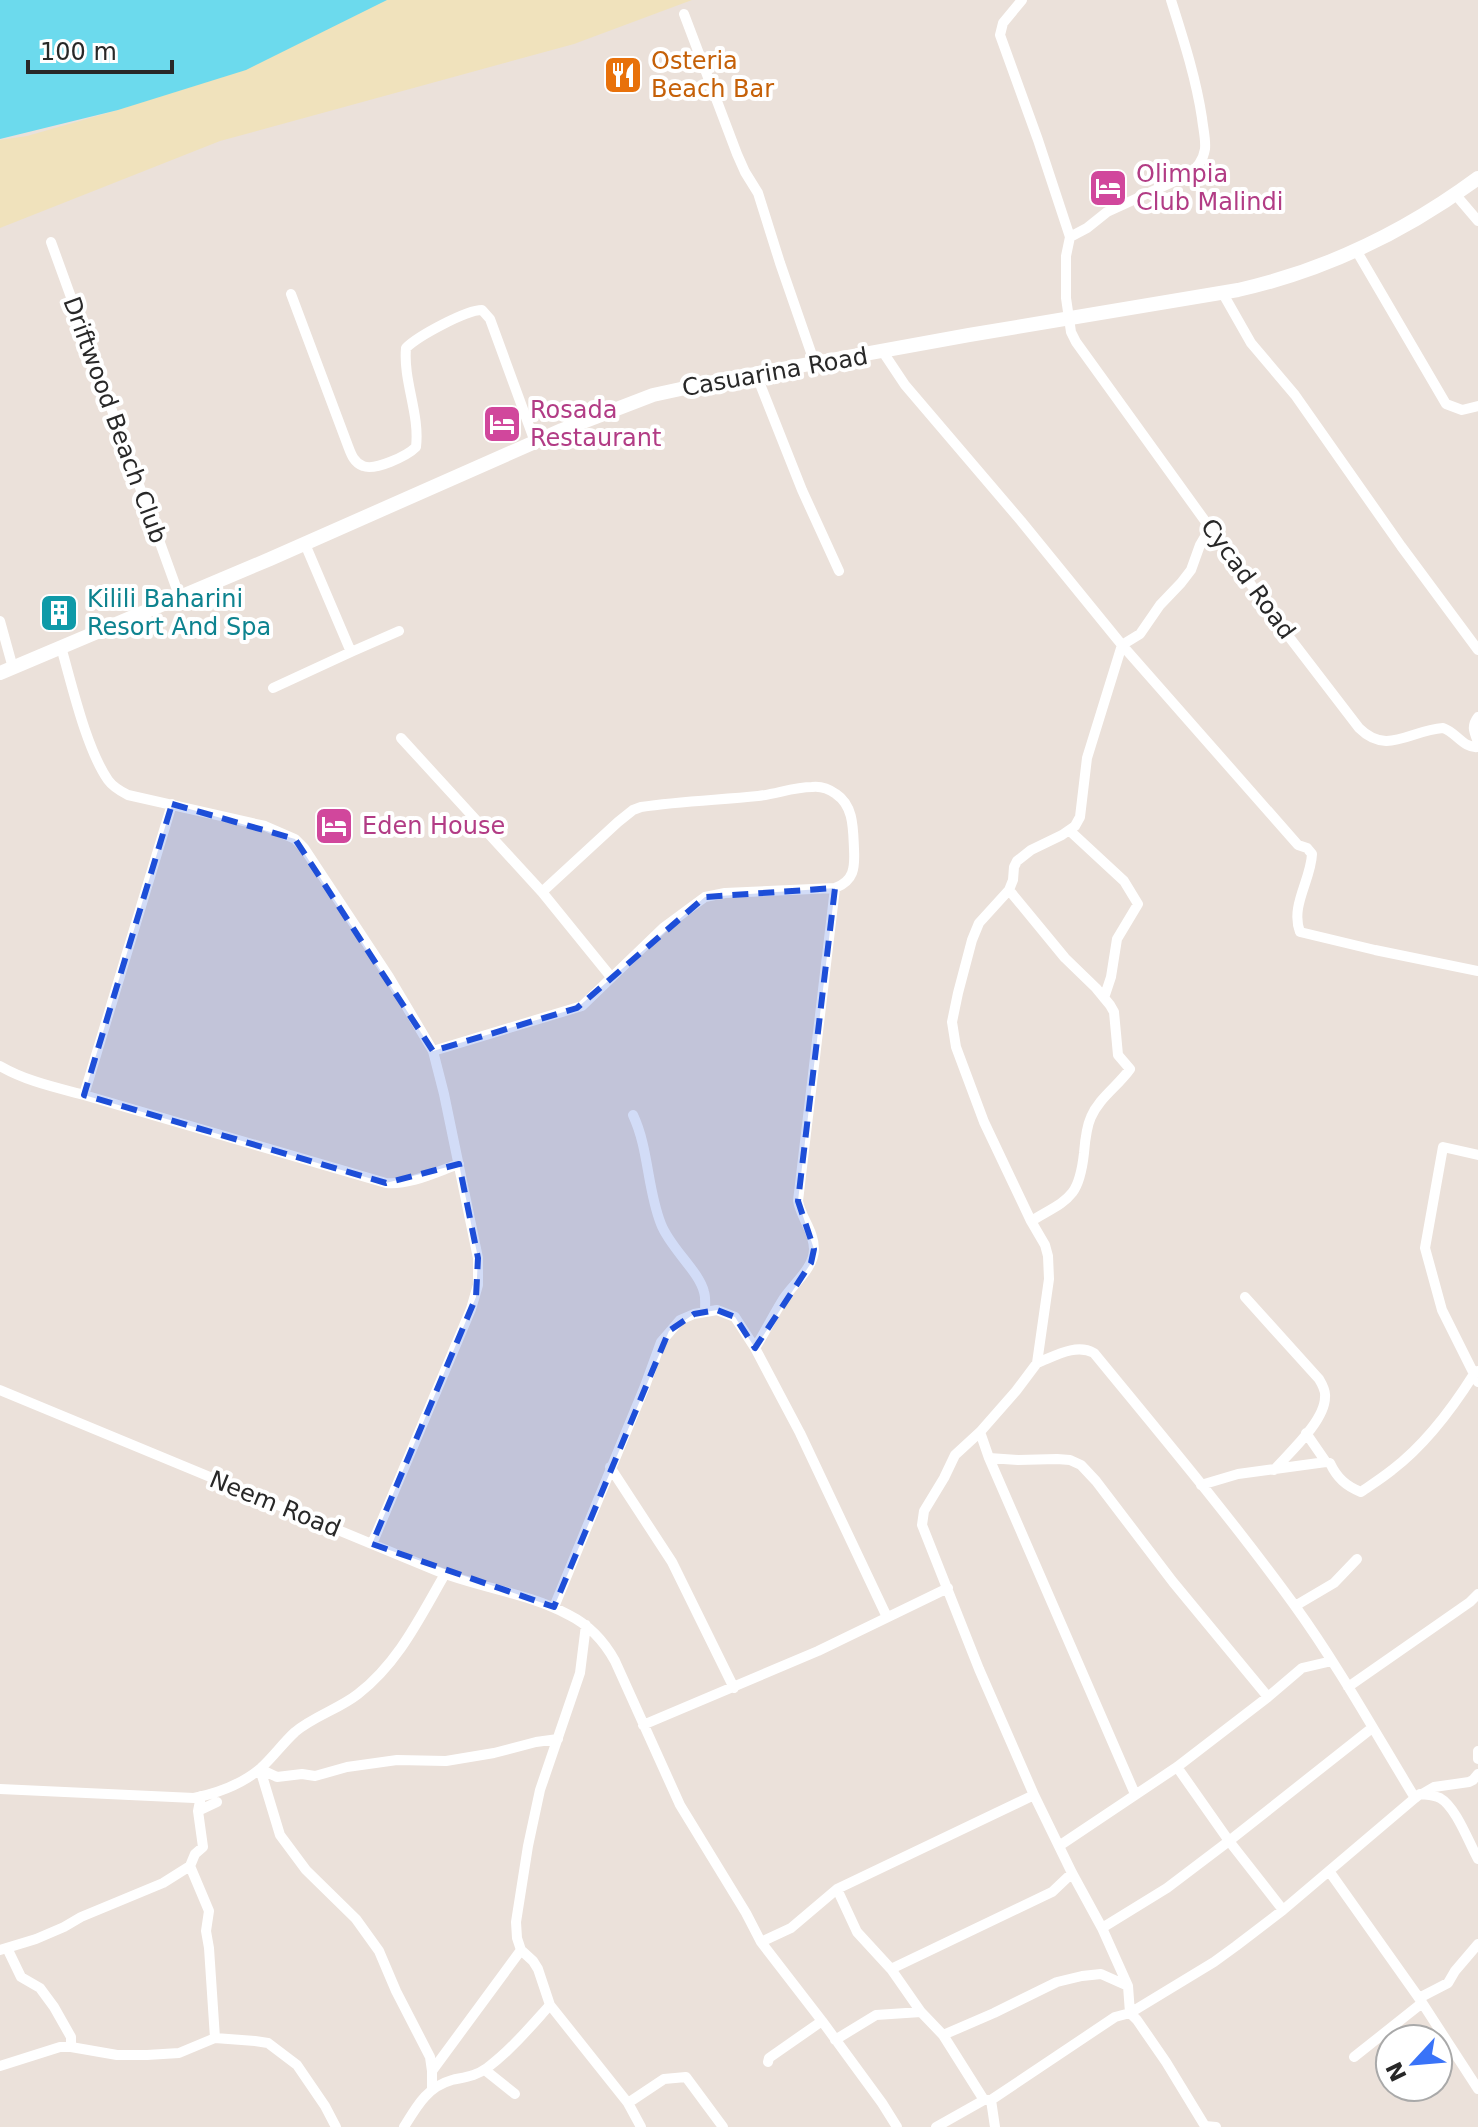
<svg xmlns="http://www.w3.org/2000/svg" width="1478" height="2127" font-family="'DejaVu Sans',sans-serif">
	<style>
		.sand { fill: #f0e2bc }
		.water { fill: #6cdaed }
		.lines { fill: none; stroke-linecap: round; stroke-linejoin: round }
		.street { stroke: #fff; stroke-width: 10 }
		.secondary { stroke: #fff; stroke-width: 14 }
		.marked { fill: #1d4ed8; fill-opacity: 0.2; stroke: #1d4ed8; stroke-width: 6; stroke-dasharray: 16 10; stroke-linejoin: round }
		.labels { text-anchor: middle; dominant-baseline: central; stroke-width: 8; stroke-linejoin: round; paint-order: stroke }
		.food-label { font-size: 24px; fill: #c56008; stroke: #fff; text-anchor: start }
		.hotel-label { font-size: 24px; fill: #b23c85; stroke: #fff; text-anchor: start }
		.street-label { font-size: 24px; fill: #282828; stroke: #fff }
		.culture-label { font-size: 24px; fill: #0d838f; stroke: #fff; text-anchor: start }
	</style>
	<rect width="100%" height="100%" fill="#ebe1da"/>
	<path class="sand" d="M 386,0 L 692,0 L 574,44 L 220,141 L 0,228 L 0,140 L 27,136 L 118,110 Z"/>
	<path class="water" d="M 0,0 L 387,0 L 246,70 L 118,110 L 0,139 Z"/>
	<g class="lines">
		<path class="street" d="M 1022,0 L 1003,23 L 1000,35 L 1038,140 L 1070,237
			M 1171,0 C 1183,38 1196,78 1202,118 C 1203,128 1206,139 1205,149 C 1203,161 1197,168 1188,175 L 1107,212 L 1087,228 L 1070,237 L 1066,256 L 1066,298 L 1071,332 L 1076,342 L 1283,629 L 1359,728 C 1387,756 1410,730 1443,728 C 1456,732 1464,749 1478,747
			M 684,14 L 737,154 L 745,172 L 758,193 L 780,263 L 815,364
			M 1455,194 L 1478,221
			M 51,242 L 180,598
			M 1356,250 L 1446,404 L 1462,410 L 1478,406
			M 1222,292 L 1251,343 L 1295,395 L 1401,546 L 1478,650
			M 291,294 L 348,446 C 351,454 354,463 363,466 C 375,471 407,456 416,447 C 420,414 403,381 406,348 C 418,336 466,310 482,310 L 490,319 L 535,442
			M 883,352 L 905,385 L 1021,521 L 1122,645 L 1298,845 L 1307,848 L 1312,854 C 1311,880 1290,906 1300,932 L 1375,950 L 1478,971
			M 756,374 L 802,490 L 839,571
			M 1210,528 L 1200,545 L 1191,570 L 1181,583 L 1160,605 L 1140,634 L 1122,645 L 1087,758 L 1080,817 L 1075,826 L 1062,835 L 1031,850 L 1017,861 L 1014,867 L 1013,880 L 1009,890 L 979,923 L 972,940 L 958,993 L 952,1022 L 956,1047 L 984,1122 L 1031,1221 L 1045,1245 L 1048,1256 L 1049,1279 L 1037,1363 L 1016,1391 L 980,1432 L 955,1455 L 944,1478 L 924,1511 L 922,1525 L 979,1669 L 1034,1795 L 1072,1873 L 1102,1928 L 1128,1986 L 1130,2013 L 1137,2020 L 1166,2062 L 1205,2126 L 1216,2127
			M 0,621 L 13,668
			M 61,647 C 72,685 86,748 108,780 C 113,787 120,791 128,795 L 265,826 L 295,839 L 304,848 L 389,977 L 433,1051 L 444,1094 L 478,1258 L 478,1285 L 471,1309 L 372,1544
			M 351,652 L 399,631
			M 273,688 L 351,652 L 305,544
			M 1478,717 C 1471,726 1474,732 1478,742
			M 401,738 L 542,892 L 611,977
			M 1070,831 L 1124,881 L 1138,904 L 1117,939 L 1111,977 L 1104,998
			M 1009,890 L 1065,958 L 1096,988 L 1110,1005 L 1114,1012 L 1118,1055 L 1130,1069 C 1118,1086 1099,1098 1091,1117 C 1086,1128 1085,1141 1084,1153 C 1079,1199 1068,1199 1031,1221
			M 433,1051 L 582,1006 L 663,928 L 705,897 L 725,893 L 835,888 C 854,881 855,868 854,849 C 853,829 854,806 836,794 C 829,789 820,786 812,787 C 794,787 776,794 758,796 C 719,800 680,801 641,807 L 633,810 L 618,822 L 542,892
			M 0,1066 C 26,1081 54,1087 84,1095 L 386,1183 C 411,1185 436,1172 459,1164
			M 84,1095 L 172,804
			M 633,1115 C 649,1149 647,1189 661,1224 C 670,1248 699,1271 704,1292 C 706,1298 705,1305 705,1311
			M 1478,1155 L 1443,1147 L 1425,1248 L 1442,1310 L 1478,1382
			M 1245,1297 L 1319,1379 C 1322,1384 1326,1391 1325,1397 C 1325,1421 1289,1453 1274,1470
			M 755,1348 C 765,1332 774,1314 784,1298 C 794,1283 814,1268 814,1249 C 814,1231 801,1218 798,1201 L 835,888
			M 1037,1363 C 1055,1356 1076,1343 1094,1353 C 1162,1436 1232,1519 1295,1606 C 1339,1667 1376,1734 1415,1798 L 1420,1794 C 1427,1795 1434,1795 1440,1798 C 1456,1807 1469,1843 1478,1859
			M 0,1390 C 146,1450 291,1511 437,1571 C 480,1588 528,1593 569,1615 C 589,1625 604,1641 615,1661 L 680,1805 L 746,1913 L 761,1942 L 822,2021 L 769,2058 L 768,2062
			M 980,1432 L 989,1458 L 1135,1794
			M 1306,1433 L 1326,1462
			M 989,1458 L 1018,1460 L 1057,1459 L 1070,1460 L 1081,1465 L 1096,1481 L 1173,1582 L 1268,1697
			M 610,1467 L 672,1562 L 734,1688
			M 1201,1485 L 1238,1474 L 1326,1462 L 1330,1463 C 1337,1478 1346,1486 1361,1492 C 1371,1485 1382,1478 1392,1470 C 1425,1445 1452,1409 1474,1374 L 1478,1371
			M 1295,1606 L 1334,1583 L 1357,1559
			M 554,1607 L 645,1386 L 661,1342 L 680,1320 L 694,1314 L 717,1310 L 735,1317 L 755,1348 L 800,1433 L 887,1617
			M 586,1625 L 580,1673 L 540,1790 L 528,1846 L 516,1922 L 517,1938 L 521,1950 L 533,1961 L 538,1969 L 550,2005 L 628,2103 L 641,2127
			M 1348,1687 L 1470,1602 L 1478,1594
			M 643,1725 L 818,1651 L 948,1588
			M 1478,1751 L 1478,1759
			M 1177,1767 L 1229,1841 L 1283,1910
			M 260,1769 L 280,1835 L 306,1870 L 356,1919 L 379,1951 L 396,1991 L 430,2057 L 432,2071 L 432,2088
			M 260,1769 L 277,1777 L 302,1774 L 315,1776 L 347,1767 L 397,1760 L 446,1761 L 494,1753 L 536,1742 L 558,1739
			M 0,1789 L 194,1798 C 218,1793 241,1785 261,1768 C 273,1757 283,1743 295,1732 C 314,1716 339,1709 358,1694 C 399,1662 420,1617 445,1574
			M 1422,1794 L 1434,1787 L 1469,1782 L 1473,1780 L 1478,1774
			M 201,1796 L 198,1811 L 203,1847 L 195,1854 L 190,1866 L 209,1911 L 206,1931 L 209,1948 L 215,2038
			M 198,1811 L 217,1802
			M 1059,1846 L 1177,1767 L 1268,1697 L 1302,1668 L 1332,1661
			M 1329,1871 L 1419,1998 L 1478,2089
			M 837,1889 L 857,1932 L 891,1969 L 921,2012 L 943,2035 L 984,2100 L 991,2100
			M 1102,1928 L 1167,1888 L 1229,1841 L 1372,1728
			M 761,1942 L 791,1928 L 837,1889 L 1034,1795
			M 7,1948 L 21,1977 L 40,1988 L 54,2007 L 71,2037 L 71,2047
			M 0,1950 L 36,1939 L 64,1927 L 81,1917 L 163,1883 L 190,1866
			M 891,1969 L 1052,1892 L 1072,1873
			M 1419,1998 L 1448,1983 L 1455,1971 L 1478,1944
			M 822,2021 L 882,2103 L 897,2127
			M 943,2035 L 994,2013 L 1057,1982 L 1082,1976 L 1101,1974 L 1128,1986
			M 835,2040 L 876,2015 L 921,2012
			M 1354,2057 L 1422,2003
			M 0,2066 L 60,2047 L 71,2047 L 117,2055 L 147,2055 L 179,2053 L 215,2038 L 255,2041 L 268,2043 L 297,2065 L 325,2106 L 336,2127
			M 485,2070 L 515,2094
			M 432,2071 L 521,1950
			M 991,2100 L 1115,2017 L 1130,2013 L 1214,1962 L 1236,1946 L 1283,1910 L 1415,1798
			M 991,2100 L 995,2127
			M 628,2103 L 664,2079 L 686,2077 L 723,2127
			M 404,2127 C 417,2106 427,2087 452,2080 C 465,2077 476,2076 487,2068 C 511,2050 530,2027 550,2005
			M 936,2127 L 984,2100"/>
		<path class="secondary" d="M 0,673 L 270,559 L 562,430 L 653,395 L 722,380 L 969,335 L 1238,290 C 1327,270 1405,232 1478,178"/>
	</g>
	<path class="marked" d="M 172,804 L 295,839 L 433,1051 L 577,1008 L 705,897 L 835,888 L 798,1201 L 814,1249 L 811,1263 L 755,1348 L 735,1317 L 717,1310 L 694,1314 L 669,1331 L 554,1607 L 372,1544 L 476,1297 L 478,1258 L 459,1164 L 386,1183 L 84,1095 Z"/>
	<defs>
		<symbol id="restaurant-square" viewBox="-11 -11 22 22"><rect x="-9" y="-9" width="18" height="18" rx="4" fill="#e8710a" stroke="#fff"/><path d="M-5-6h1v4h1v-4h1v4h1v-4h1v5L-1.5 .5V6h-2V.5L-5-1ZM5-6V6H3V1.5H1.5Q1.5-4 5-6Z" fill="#fff"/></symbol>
		<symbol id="hotel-square" viewBox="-11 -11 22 22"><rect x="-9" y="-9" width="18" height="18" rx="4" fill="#d1479c" stroke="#fff"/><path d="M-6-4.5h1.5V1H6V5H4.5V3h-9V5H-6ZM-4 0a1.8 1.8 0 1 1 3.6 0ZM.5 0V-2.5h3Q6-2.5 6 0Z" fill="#fff"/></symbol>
		<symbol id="building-square" viewBox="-11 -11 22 22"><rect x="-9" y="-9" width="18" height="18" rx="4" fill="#0f9aa8" stroke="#fff"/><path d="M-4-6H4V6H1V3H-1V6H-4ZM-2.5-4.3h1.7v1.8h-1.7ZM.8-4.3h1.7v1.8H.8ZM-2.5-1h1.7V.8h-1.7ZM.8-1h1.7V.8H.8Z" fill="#fff"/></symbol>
	</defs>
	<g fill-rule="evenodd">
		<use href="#restaurant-square" x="601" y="53" width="44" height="44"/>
		<use href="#hotel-square" x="1086" y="166" width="44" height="44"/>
		<use href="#hotel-square" x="480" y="402" width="44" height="44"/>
		<use href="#building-square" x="37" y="591" width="44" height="44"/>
		<use href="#hotel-square" x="312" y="804" width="44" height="44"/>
	</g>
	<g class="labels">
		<g class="food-label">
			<text x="651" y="61">Osteria<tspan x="651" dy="28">Beach Bar</tspan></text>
		</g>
		<g class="hotel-label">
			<text x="1136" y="174">Olimpia<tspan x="1136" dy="28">Club Malindi</tspan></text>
			<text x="530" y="410">Rosada<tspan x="530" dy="28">Restaurant</tspan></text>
			<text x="362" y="826">Eden House</text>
		</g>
		<g class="street-label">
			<text transform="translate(775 372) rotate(-10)">Casuarina Road</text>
			<text transform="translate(115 420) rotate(70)">Driftwood Beach Club</text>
			<text transform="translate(1248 579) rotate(54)">Cycad Road</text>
			<text transform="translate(275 1504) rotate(22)">Neem Road</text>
		</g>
		<g class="culture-label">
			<text x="87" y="599">Kilili Baharini<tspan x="87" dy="28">Resort And Spa</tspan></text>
		</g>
	</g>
	<g transform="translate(1414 2063) rotate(244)"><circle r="38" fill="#ffffff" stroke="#a9a9a9" stroke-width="2"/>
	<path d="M0-6L14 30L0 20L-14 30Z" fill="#3973f8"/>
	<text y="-12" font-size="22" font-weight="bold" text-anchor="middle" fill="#282828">N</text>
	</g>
	<path d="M28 60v12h144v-12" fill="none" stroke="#282828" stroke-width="4"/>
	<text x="40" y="60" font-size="24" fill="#282828" stroke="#ffffff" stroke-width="6" paint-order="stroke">100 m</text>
</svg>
